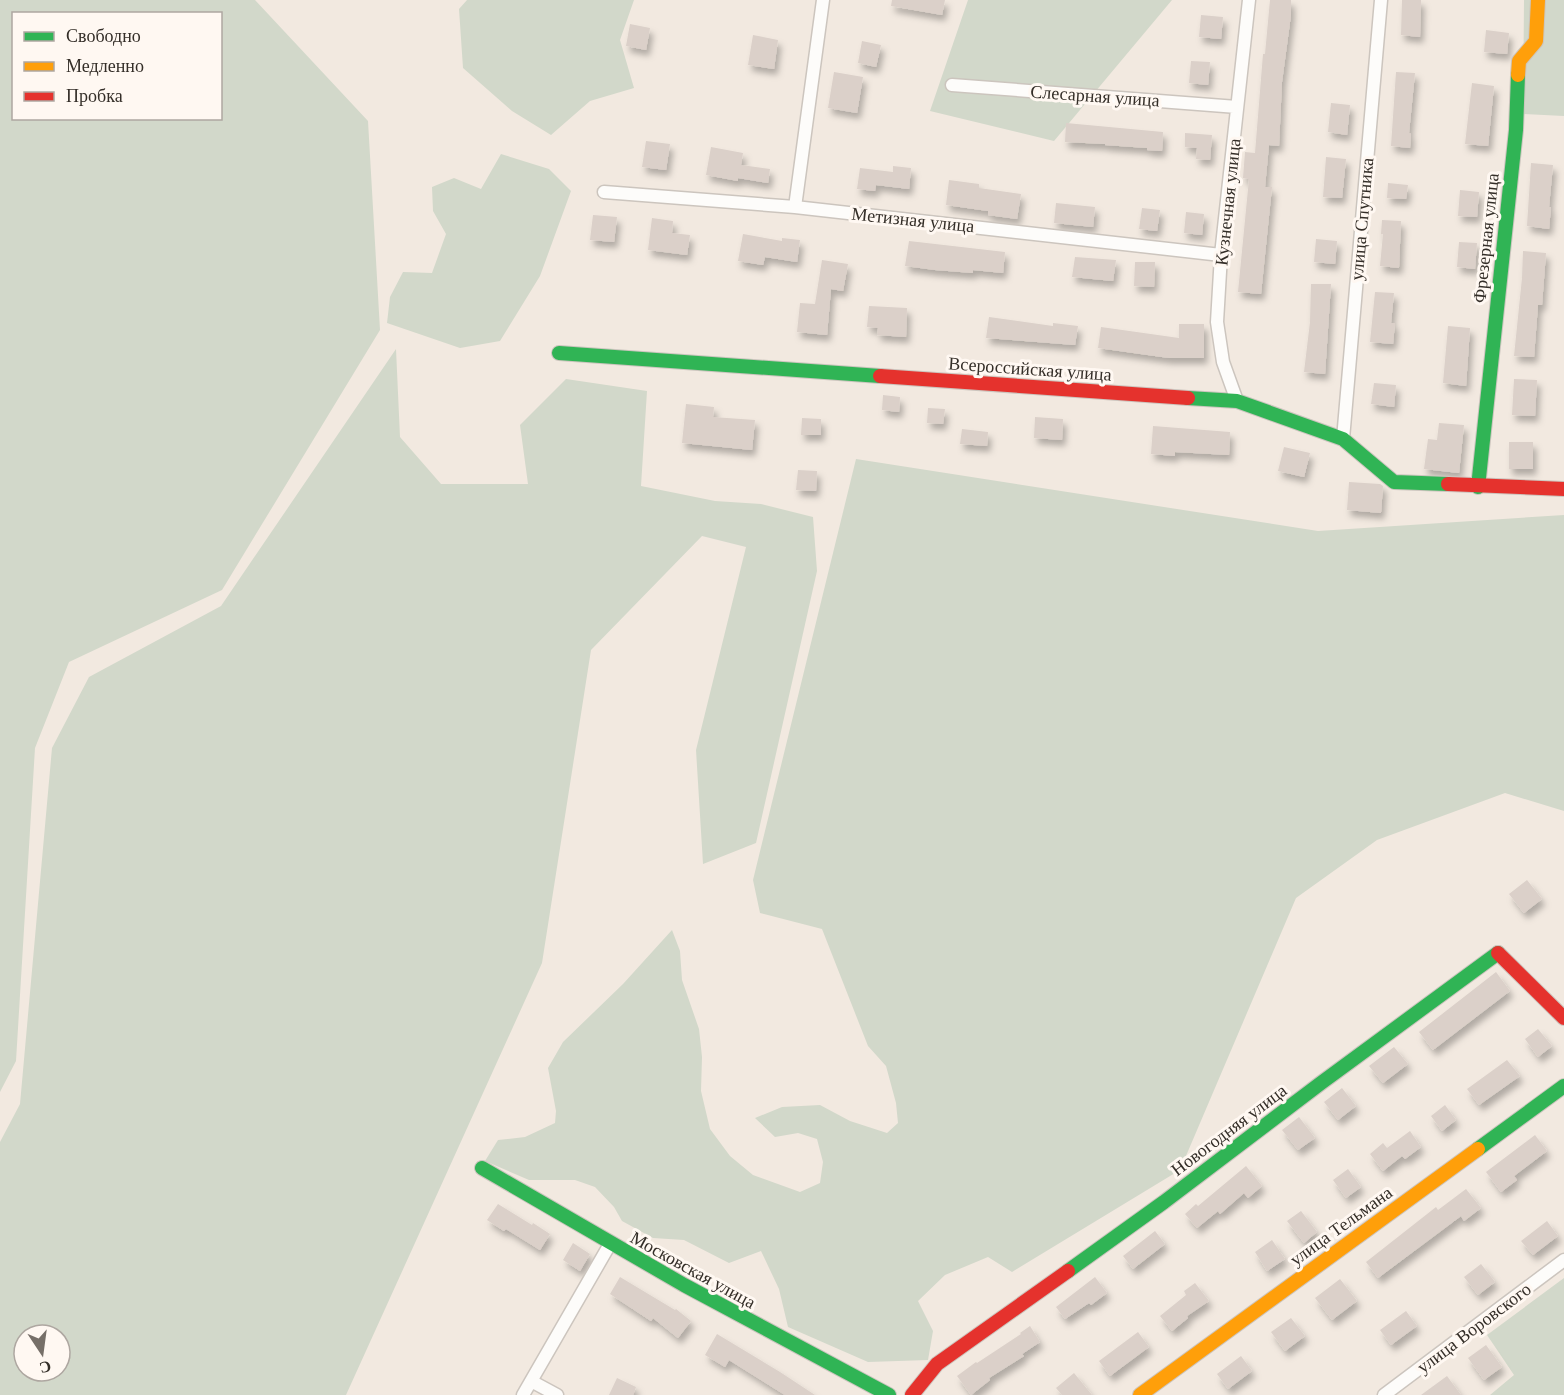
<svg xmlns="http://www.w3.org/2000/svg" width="1564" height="1395" font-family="Georgia,serif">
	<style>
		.green { fill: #d2d8ca; fill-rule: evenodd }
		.building { fill: #dbd0c9; filter: url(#shadow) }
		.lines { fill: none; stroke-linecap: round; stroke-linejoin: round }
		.street-casing { stroke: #ccc5be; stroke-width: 15 }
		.fast-casing { stroke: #ccc5be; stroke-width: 16 }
		.slow-casing { stroke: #ccc5be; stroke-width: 16 }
		.jam-casing { stroke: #ccc5be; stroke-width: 16 }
		.street { stroke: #fdfcfa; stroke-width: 12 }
		.fast { stroke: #30b455; stroke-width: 14 }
		.slow { stroke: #ff9f0a; stroke-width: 14 }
		.jam { stroke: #e5322d; stroke-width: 14 }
		.labels { text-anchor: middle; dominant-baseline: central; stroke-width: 6; stroke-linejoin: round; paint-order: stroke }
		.street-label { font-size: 18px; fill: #342e28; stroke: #fff8f2 }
	</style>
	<defs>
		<filter id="shadow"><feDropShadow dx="3.5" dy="6" stdDeviation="3" flood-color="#0004"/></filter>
	</defs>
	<rect width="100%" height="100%" fill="#f2e9e0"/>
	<path class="green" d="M 0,0 L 255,0 L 368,121 L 380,330 L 222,590 L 69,662 L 35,748 L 16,1061 L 0,1092 ZM 14,14 L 220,14 L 220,118 L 14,118 Z
		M 467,0 L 634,0 L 620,40 L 634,88 L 590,101 L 551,135 L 512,111 L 463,68 L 459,9 Z
		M 968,0 L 1172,0 L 1054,141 L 930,111 Z
		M 1524,0 L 1564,0 L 1564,116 L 1523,114 Z
		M 501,154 L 549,169 L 571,191 L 540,276 L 500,341 L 460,348 L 387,323 L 390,297 L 403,272 L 432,273 L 446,234 L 433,211 L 432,187 L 454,178 L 481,189 Z
		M 396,349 L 400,437 L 441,484 L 528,484 L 520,425 L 566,379 L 647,391 L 641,486 L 715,501 L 761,504 L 813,517 L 817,571 L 756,843 L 703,864 L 696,750 L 746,547 L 702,536 L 591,650 L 542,963 L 346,1395 L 0,1395 L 0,1142 L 20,1104 L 52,748 L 89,677 L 221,606 ZM 24,1335 L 60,1335 L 60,1371 L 24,1371 Z
		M 856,459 L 1318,531 L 1564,515 L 1564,811 L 1505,793 L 1377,840 L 1296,898 L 1180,1170 L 1012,1272 L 988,1257 L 945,1275 L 918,1301 L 933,1331 L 928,1360 L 868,1362 L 788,1327 L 779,1289 L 761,1251 L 729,1263 L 684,1240 L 653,1238 L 622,1221 L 614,1207 L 595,1187 L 575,1180 L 529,1180 L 485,1161 L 498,1140 L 525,1137 L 555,1123 L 556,1111 L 548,1068 L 563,1042 L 623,984 L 672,930 L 680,951 L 682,980 L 699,1029 L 702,1057 L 701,1091 L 710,1129 L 730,1156 L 753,1175 L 800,1192 L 820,1183 L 823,1162 L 817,1139 L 798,1133 L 775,1137 L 755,1118 L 782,1107 L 820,1105 L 850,1121 L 887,1133 L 898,1123 L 896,1103 L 886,1066 L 868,1046 L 822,929 L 760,913 L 753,880 Z
		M 1564,1278 L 1564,1395 L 1490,1395 L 1514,1375 L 1487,1335 Z"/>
	<path class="building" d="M 892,0 L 945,0 L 942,15 L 891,6 Z
		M 1270,0 L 1291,0 L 1291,15 L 1282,82 L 1279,146 L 1269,145 L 1265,187 L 1272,187 L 1261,294 L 1238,292 L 1249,179 L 1243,178 L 1245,152 L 1255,153 L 1263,54 L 1265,54 Z
		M 1402,0 L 1421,0 L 1420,37 L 1401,35 Z
		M 1201,15 L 1223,17 L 1221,39 L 1199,37 Z
		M 630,24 L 650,28 L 646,50 L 626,46 Z
		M 1486,30 L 1509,33 L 1507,54 L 1484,52 Z
		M 753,35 L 778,40 L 774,69 L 748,65 Z
		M 862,41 L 881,45 L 876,67 L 858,63 Z
		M 1191,61 L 1210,62 L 1208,85 L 1189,83 Z
		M 834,72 L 863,77 L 857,113 L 828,108 Z
		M 1396,72 L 1415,73 L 1409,133 L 1411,134 L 1410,148 L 1391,146 Z
		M 1472,83 L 1494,86 L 1488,146 L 1465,144 Z
		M 1331,103 L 1350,105 L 1347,135 L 1328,132 Z
		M 1066,123 L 1163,132 L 1162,151 L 1147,150 L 1147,148 L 1105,145 L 1105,144 L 1065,142 Z
		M 1185,133 L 1212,135 L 1210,160 L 1196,159 L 1197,148 L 1185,147 Z
		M 646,141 L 670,144 L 666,170 L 642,167 Z
		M 711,147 L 743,153 L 741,165 L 770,169 L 768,183 L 738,178 L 738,181 L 706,175 Z
		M 1326,157 L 1346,159 L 1342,198 L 1323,197 Z
		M 1531,163 L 1553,165 L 1549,207 L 1551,207 L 1549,229 L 1527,226 Z
		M 893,166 L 911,168 L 909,189 L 876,185 L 875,191 L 857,189 L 860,168 L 893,172 Z
		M 949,180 L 979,184 L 979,188 L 1021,194 L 1017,219 L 988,215 L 988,211 L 946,205 Z
		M 1388,183 L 1408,185 L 1406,199 L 1387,198 Z
		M 1460,190 L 1479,192 L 1477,217 L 1458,216 Z
		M 1056,203 L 1095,207 L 1093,227 L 1054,223 Z
		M 1142,208 L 1160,210 L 1157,231 L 1139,229 Z
		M 1186,212 L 1204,214 L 1202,235 L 1184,233 Z
		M 593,215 L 617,217 L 614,242 L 590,240 Z
		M 652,218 L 673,221 L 672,233 L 690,235 L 687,255 L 648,250 Z
		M 1382,220 L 1401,221 L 1399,268 L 1380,266 L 1383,234 L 1381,234 Z
		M 743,234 L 782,241 L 782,238 L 800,240 L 797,262 L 765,257 L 763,265 L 738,261 Z
		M 1316,239 L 1337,241 L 1335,264 L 1314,262 Z
		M 909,241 L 1005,252 L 1003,273 L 973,270 L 973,273 L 935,270 L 905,266 Z
		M 1459,242 L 1477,243 L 1475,269 L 1457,267 Z
		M 1523,251 L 1546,253 L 1542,305 L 1538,305 L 1534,357 L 1514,356 L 1522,278 Z
		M 1075,257 L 1116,260 L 1113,281 L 1072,277 Z
		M 822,260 L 848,264 L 843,291 L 831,289 L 827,335 L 797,332 L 800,303 L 815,304 Z
		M 1135,262 L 1155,262 L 1154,287 L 1134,286 Z
		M 1311,284 L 1331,284 L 1325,374 L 1304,372 L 1310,322 Z
		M 1375,292 L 1394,293 L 1391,323 L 1395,323 L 1393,344 L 1370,342 Z
		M 869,306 L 907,308 L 906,337 L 877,335 L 878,328 L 867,327 Z
		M 989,317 L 1053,326 L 1053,323 L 1078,326 L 1075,345 L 986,338 Z
		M 1179,324 L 1204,324 L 1204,358 L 1169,358 L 1098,348 L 1101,327 L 1179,338 Z
		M 1448,326 L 1470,328 L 1466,386 L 1443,383 Z
		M 1514,379 L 1537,380 L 1535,416 L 1512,415 Z
		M 1374,383 L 1396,385 L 1394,407 L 1371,404 Z
		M 883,395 L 900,397 L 899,412 L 882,410 Z
		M 686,404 L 714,407 L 713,417 L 755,420 L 752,450 L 682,443 Z
		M 928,408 L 945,409 L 943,424 L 927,423 Z
		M 1035,417 L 1063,419 L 1062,440 L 1034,438 Z
		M 802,418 L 821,419 L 821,435 L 801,435 Z
		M 1439,423 L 1464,425 L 1459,473 L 1424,469 L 1428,439 L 1437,440 Z
		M 1153,426 L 1230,432 L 1229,455 L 1175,452 L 1175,456 L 1151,454 Z
		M 962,429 L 988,432 L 987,446 L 960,444 Z
		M 1509,442 L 1533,442 L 1533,469 L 1509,469 Z
		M 1284,447 L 1310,453 L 1304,477 L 1278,471 Z
		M 798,470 L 817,471 L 816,491 L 796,490 Z
		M 1349,482 L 1380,484 L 1383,486 L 1381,513 L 1347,510 Z
		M 1527,880 L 1542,899 L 1524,913 L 1509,894 Z
		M 1496,972 L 1510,991 L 1433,1050 L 1419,1032 Z
		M 1538,1029 L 1552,1046 L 1538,1057 L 1525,1039 Z
		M 1394,1047 L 1408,1064 L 1383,1083 L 1369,1066 Z
		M 1507,1060 L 1520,1076 L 1479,1105 L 1467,1089 Z
		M 1342,1088 L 1356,1106 L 1338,1120 L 1324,1102 Z
		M 1445,1105 L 1456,1120 L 1442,1131 L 1431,1116 Z
		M 1299,1117 L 1315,1138 L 1298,1150 L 1282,1130 Z
		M 1410,1131 L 1421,1147 L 1405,1159 L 1402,1156 L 1383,1171 L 1370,1154 L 1383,1143 L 1387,1148 Z
		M 1535,1135 L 1547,1151 L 1514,1176 L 1517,1180 L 1501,1192 L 1486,1172 Z
		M 1246,1166 L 1262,1186 L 1248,1198 L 1244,1193 L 1220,1214 L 1218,1211 L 1197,1228 L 1185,1214 L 1196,1204 L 1198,1206 Z
		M 1348,1169 L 1361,1187 L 1346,1198 L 1333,1180 Z
		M 1466,1189 L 1481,1208 L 1464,1221 L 1461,1216 L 1378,1278 L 1366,1262 L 1436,1207 L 1438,1210 Z
		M 498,1204 L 532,1225 L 533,1223 L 550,1234 L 540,1250 L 506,1229 L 504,1231 L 487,1220 Z
		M 1301,1211 L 1317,1232 L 1304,1243 L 1287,1221 Z
		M 1547,1221 L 1558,1236 L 1533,1255 L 1521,1241 Z
		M 1155,1231 L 1165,1244 L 1133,1269 L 1123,1256 Z
		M 1272,1240 L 1285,1259 L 1267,1271 L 1255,1252 Z
		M 573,1243 L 590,1254 L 580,1271 L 563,1260 Z
		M 1481,1264 L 1495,1282 L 1478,1295 L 1464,1277 Z
		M 620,1277 L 675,1310 L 676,1309 L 691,1321 L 678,1338 L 653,1318 L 651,1321 L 610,1294 Z
		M 1095,1277 L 1107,1293 L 1091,1305 L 1089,1303 L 1065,1319 L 1056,1307 Z
		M 1340,1279 L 1357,1301 L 1332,1320 L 1315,1298 Z
		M 1195,1283 L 1209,1301 L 1187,1316 L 1188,1318 L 1172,1331 L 1160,1316 L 1186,1295 L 1184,1291 Z
		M 1406,1311 L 1417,1326 L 1391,1345 L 1380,1330 Z
		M 1291,1318 L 1305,1336 L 1285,1351 L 1271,1332 Z
		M 1030,1326 L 1040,1342 L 1022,1354 L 1024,1356 L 989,1378 L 990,1380 L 971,1395 L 957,1376 L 976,1362 L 977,1363 L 1021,1334 L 1020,1333 Z
		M 1138,1332 L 1149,1347 L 1110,1376 L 1099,1361 Z
		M 717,1334 L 780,1372 L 815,1395 L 785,1395 L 729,1360 L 725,1367 L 705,1355 Z
		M 1486,1345 L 1502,1367 L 1484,1380 L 1468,1358 Z
		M 1241,1356 L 1252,1371 L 1228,1389 L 1217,1374 Z
		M 1074,1373 L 1092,1395 L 1062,1395 L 1056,1388 Z
		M 1447,1376 L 1461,1395 L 1421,1395 Z
		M 617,1378 L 636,1387 L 633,1395 L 609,1395 Z"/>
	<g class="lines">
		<defs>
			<path id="street" d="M 952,85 L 1237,107
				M 604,192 L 795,207 L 1221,255
				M 795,207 L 823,0
				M 1237,401 L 1223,362 L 1217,322 L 1221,255 L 1249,0
				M 1343,439 L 1381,0
				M 531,1381 L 557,1395
				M 523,1395 L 610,1244
				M 1384,1395 L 1564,1260"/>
			<path id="fast" d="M 559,353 L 880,376
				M 1188,398 L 1237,401 L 1343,439 L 1394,482 L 1448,484
				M 1478,487 L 1516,130 L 1518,75
				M 1478,1149 L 1564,1086
				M 482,1168 L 684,1285 L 889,1395
				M 1068,1271 L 1164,1202 L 1321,1083 L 1498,953"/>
			<path id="slow" d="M 1518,75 L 1519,61 L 1536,41 L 1538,0
				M 1140,1395 L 1478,1149"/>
			<path id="jam" d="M 880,376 L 1188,398
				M 1448,484 L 1564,489
				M 1498,953 L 1564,1018
				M 912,1395 L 937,1364 L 1068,1271"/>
		</defs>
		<use href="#street" class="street-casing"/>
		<use href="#fast" class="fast-casing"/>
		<use href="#slow" class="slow-casing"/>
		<use href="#jam" class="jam-casing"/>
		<use href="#street" class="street"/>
		<use href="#fast" class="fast"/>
		<use href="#slow" class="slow"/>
		<use href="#jam" class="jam"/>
	</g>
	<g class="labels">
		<g class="street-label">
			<text transform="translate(1095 96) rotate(4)">Слесарная улица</text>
			<text transform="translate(1228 202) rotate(-84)">Кузнечная улица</text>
			<text transform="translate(1362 219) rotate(-85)">улица Спутника</text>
			<text transform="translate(913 220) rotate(6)">Метизная улица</text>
			<text transform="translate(1486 238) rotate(-84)">Фрезерная улица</text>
			<text transform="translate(1030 369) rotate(4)">Всероссийская улица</text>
			<text transform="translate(1229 1130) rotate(-37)">Новогодняя улица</text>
			<text transform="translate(1341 1226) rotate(-36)">улица Тельмана</text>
			<text transform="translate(693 1270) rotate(29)">Московская улица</text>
			<text transform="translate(1474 1328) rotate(-37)">улица Воровского</text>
		</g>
	</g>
	<rect x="12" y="12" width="210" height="108" fill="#fff8f2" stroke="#aea7a1" stroke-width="1.5"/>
	<rect x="24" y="32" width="30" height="9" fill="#30b455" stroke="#aea7a1" stroke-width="1.5"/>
	<text x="66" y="42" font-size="18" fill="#342e28">Свободно</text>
	<rect x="24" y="62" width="30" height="9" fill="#ff9f0a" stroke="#aea7a1" stroke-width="1.5"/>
	<text x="66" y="72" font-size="18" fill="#342e28">Медленно</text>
	<rect x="24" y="92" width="30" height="9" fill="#e5322d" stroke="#aea7a1" stroke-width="1.5"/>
	<text x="66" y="102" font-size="18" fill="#342e28">Пробка</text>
	<g transform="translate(42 1353) rotate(167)"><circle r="28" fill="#fff8f2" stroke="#aea7a1" stroke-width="1.5"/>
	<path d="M0-4.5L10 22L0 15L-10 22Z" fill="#766f68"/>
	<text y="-9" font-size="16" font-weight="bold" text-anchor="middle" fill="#342e28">С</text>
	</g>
</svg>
